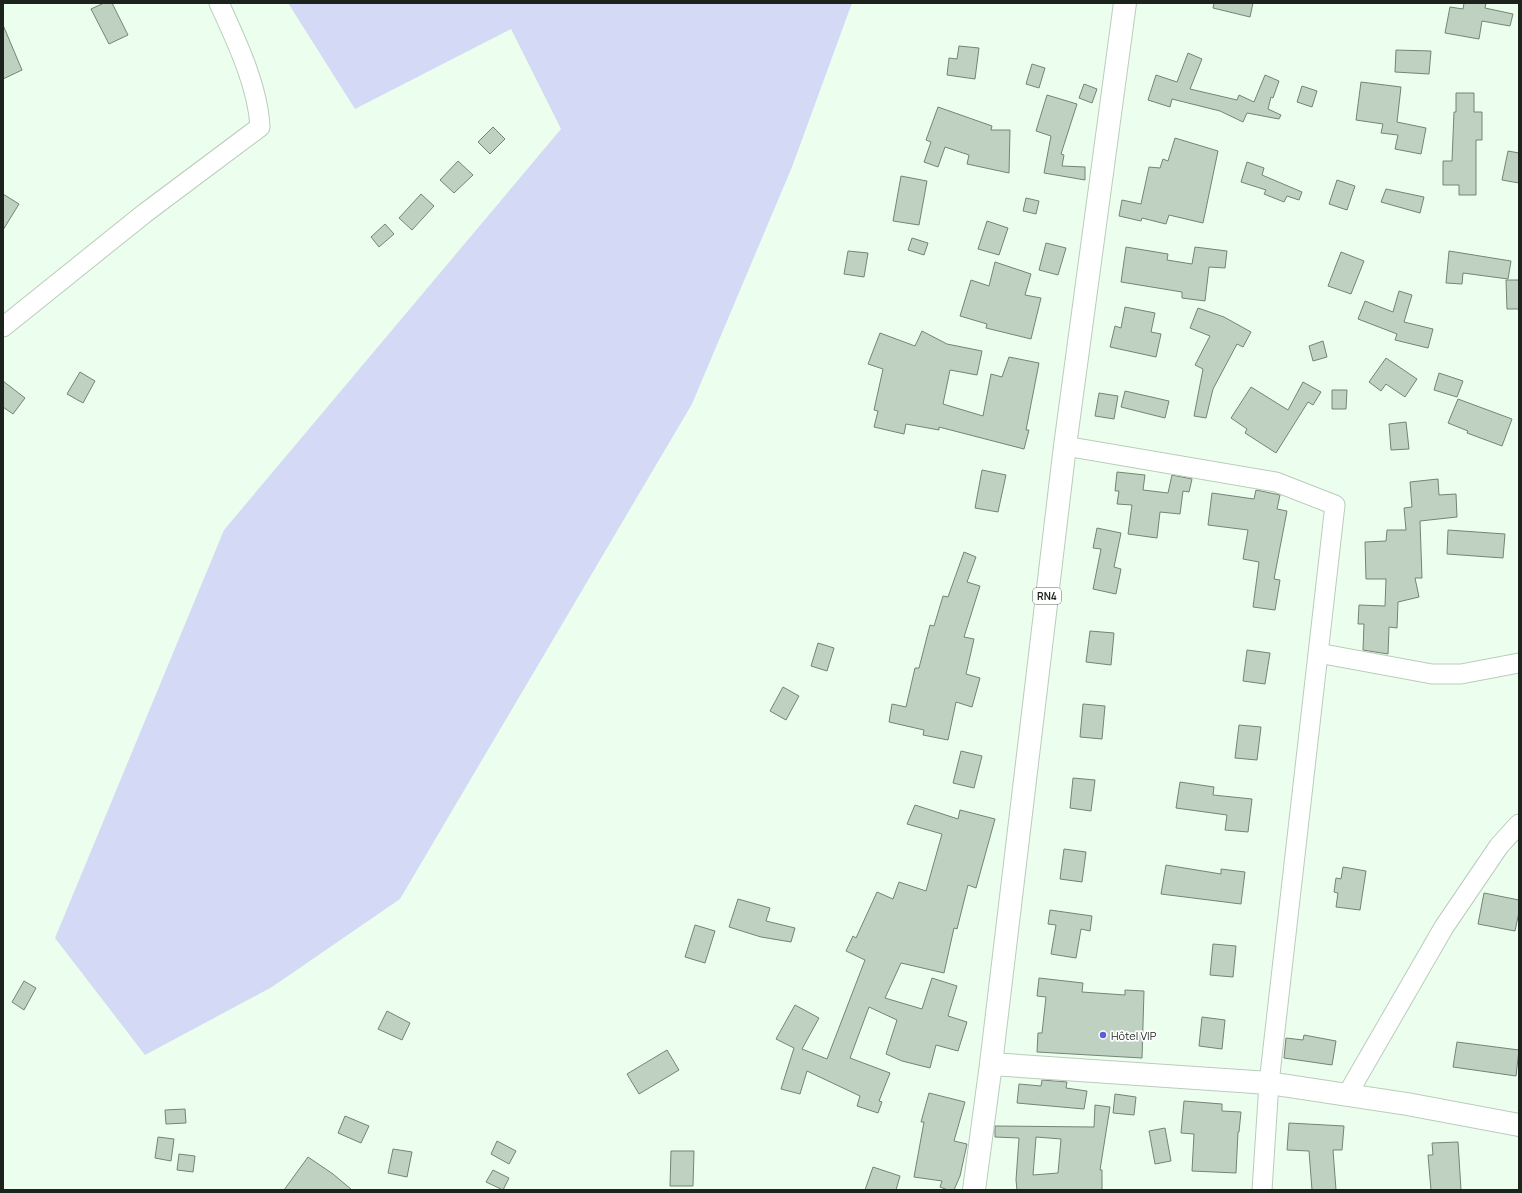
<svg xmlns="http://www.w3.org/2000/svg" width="1522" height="1193" font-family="Manrope,sans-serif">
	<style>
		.green { fill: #d4daf5 }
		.building { fill: #bfd1c1; stroke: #748576; fill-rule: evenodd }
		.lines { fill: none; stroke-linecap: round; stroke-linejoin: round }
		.minor-casing { stroke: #baccbc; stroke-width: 21 }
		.tertiary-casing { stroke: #baccbc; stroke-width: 24 }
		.trunk-casing { stroke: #baccbc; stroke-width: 24 }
		.minor { stroke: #fff; stroke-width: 19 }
		.tertiary { stroke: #fff; stroke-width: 22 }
		.trunk { stroke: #fff; stroke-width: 22 }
		.poi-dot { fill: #5661d8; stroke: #fff; stroke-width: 1.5 }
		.labels { text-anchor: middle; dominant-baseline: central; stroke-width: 3.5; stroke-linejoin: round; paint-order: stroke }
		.shield { fill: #fff; stroke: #606561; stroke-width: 1 }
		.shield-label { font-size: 10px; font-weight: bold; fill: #1c231d }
		.poi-label { font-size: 11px; fill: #1c231d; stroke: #fff; text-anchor: start }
	</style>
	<rect width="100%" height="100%" fill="#ecfeee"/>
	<path class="green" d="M 288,3 L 852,3 L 792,167 L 692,404 L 400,899 L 272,987 L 145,1055 L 55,938 L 224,530 L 561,129 L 511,29 L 355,109 Z"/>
	<path class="building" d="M 104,3 L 112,3 L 128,35 L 109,44 L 91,9 Z
		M 1214,3 L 1253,3 L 1250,17 L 1213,8 Z
		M 1464,3 L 1486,3 L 1485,8 L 1513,14 L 1510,26 L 1482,21 L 1479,39 L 1445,33 L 1450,7 L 1463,9 Z
		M 3,25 L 22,70 L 3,79 Z
		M 959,46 L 979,48 L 975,79 L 947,75 L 949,58 L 957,59 Z
		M 1396,50 L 1431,51 L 1429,74 L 1395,72 Z
		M 1188,53 L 1202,59 L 1190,89 L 1237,100 L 1239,95 L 1254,102 L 1265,75 L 1279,81 L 1273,98 L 1271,97 L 1268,109 L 1281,115 L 1279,119 L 1247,113 L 1243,122 L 1220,111 L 1172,99 L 1170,107 L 1148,100 L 1156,75 L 1177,82 Z
		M 1032,64 L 1045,68 L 1039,88 L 1026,84 Z
		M 1361,82 L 1401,87 L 1397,122 L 1426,128 L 1421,154 L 1395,149 L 1398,135 L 1381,133 L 1383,124 L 1356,120 Z
		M 1084,84 L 1097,89 L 1092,103 L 1079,98 Z
		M 1302,86 L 1317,91 L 1312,107 L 1297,102 Z
		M 1456,93 L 1474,93 L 1474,112 L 1482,112 L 1482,140 L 1476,140 L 1476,195 L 1459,195 L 1459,185 L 1443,185 L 1443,161 L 1452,161 L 1454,112 L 1456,112 Z
		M 1047,95 L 1077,104 L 1061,154 L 1064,155 L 1062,166 L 1085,167 L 1085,180 L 1044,173 L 1051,136 L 1036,131 Z
		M 938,107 L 992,126 L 991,130 L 1010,130 L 1009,173 L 967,164 L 969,155 L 945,147 L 938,167 L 924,162 L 931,142 L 926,140 Z
		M 493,127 L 505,139 L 490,154 L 478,142 Z
		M 1175,138 L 1218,151 L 1203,223 L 1169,215 L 1166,224 L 1142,218 L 1141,221 L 1119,216 L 1122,200 L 1141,204 L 1149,167 L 1160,168 L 1163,159 L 1168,161 Z
		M 1508,151 L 1519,153 L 1519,183 L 1502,180 Z
		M 458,161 L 473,175 L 454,193 L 440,180 Z
		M 1247,162 L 1264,168 L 1262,175 L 1302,192 L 1299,200 L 1287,196 L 1284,202 L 1264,194 L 1266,190 L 1241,182 Z
		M 901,176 L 927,181 L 919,225 L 893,221 Z
		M 1337,180 L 1355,186 L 1347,210 L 1329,204 Z
		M 1386,189 L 1424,197 L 1420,213 L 1381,202 Z
		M 3,194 L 19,204 L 3,230 Z
		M 421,194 L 434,206 L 412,230 L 399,218 Z
		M 1026,198 L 1039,201 L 1036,214 L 1023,211 Z
		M 987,221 L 1008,228 L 999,255 L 978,249 Z
		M 385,224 L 394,234 L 379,247 L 371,237 Z
		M 912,238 L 928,243 L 924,255 L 908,250 Z
		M 1046,243 L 1066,248 L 1058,275 L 1039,270 Z
		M 1126,247 L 1168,254 L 1167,260 L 1192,264 L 1195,247 L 1227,251 L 1225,268 L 1209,267 L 1205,301 L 1182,298 L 1182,292 L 1121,282 Z
		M 848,251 L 868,253 L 864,277 L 844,274 Z
		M 1449,251 L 1511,261 L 1508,279 L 1463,273 L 1462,284 L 1446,283 Z
		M 1341,252 L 1364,261 L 1351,294 L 1328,286 Z
		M 995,262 L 1031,274 L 1025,295 L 1041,298 L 1031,339 L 986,328 L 987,324 L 960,316 L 971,280 L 989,286 Z
		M 1506,280 L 1519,280 L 1519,309 L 1507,309 Z
		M 1399,291 L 1412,295 L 1404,322 L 1433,329 L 1428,348 L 1395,340 L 1397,334 L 1358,319 L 1365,301 L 1393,312 Z
		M 1125,307 L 1155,313 L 1151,332 L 1161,334 L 1156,357 L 1110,347 L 1115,326 L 1121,328 Z
		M 1198,308 L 1224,317 L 1251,332 L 1243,347 L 1237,344 L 1213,389 L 1206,418 L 1194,416 L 1203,369 L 1195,365 L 1210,336 L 1190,328 Z
		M 922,331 L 947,344 L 982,351 L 977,375 L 950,370 L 943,404 L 983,416 L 991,374 L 1002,377 L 1009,357 L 1039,363 L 1026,430 L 1029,430 L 1024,449 L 939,427 L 939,430 L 906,424 L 904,434 L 874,427 L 878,411 L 874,410 L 883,369 L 868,364 L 880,333 L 915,346 Z
		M 1323,341 L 1327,357 L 1313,361 L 1309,346 Z
		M 1386,358 L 1417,379 L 1405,397 L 1386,384 L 1381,391 L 1369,382 Z
		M 80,372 L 95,381 L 83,403 L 67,394 Z
		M 1439,373 L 1463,381 L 1457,397 L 1434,390 Z
		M 3,381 L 25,398 L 13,414 L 3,407 Z
		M 1303,382 L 1321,392 L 1313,405 L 1308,402 L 1276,453 L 1245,433 L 1247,429 L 1231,418 L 1251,387 L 1288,410 Z
		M 1332,390 L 1347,390 L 1346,409 L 1332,409 Z
		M 1125,391 L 1169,401 L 1165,418 L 1121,407 Z
		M 1099,393 L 1118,396 L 1114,419 L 1095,416 Z
		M 1458,399 L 1512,419 L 1502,446 L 1467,433 L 1468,431 L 1448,423 Z
		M 1406,422 L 1409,449 L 1391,450 L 1389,424 Z
		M 982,470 L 1006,475 L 998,512 L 975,508 Z
		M 1117,472 L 1145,475 L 1143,490 L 1168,493 L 1172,475 L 1192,479 L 1189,492 L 1183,491 L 1180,514 L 1160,512 L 1157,538 L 1128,534 L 1132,505 L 1117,504 L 1119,491 L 1115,491 Z
		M 1438,479 L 1439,495 L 1456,494 L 1457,517 L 1420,521 L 1422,578 L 1415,578 L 1419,597 L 1398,602 L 1397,628 L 1389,627 L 1388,654 L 1363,650 L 1364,624 L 1358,624 L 1359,605 L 1385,606 L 1386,579 L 1366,579 L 1365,542 L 1386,541 L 1387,530 L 1406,530 L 1404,508 L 1412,507 L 1410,482 Z
		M 1256,490 L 1280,495 L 1277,509 L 1287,511 L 1274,579 L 1280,580 L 1275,610 L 1253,607 L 1259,562 L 1243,559 L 1248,530 L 1208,525 L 1212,493 L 1254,499 Z
		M 1097,528 L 1121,533 L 1114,567 L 1121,569 L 1116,594 L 1093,589 L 1101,549 L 1093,548 Z
		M 1448,530 L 1505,534 L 1503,558 L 1447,554 Z
		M 964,552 L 976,557 L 967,582 L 980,586 L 964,637 L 974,639 L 966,674 L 980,678 L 972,707 L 956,702 L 948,740 L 923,735 L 924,730 L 889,722 L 892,704 L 906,707 L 915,668 L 919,668 L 930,625 L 934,626 L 943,596 L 948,597 Z
		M 1090,631 L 1114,633 L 1111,665 L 1086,662 Z
		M 818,643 L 834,648 L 827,671 L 811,666 Z
		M 1247,650 L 1270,653 L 1265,684 L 1243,681 Z
		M 783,687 L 799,696 L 786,720 L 770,711 Z
		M 1083,704 L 1105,706 L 1102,739 L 1080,737 Z
		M 1239,725 L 1261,727 L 1257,760 L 1235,758 Z
		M 961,751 L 982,756 L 974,788 L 953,783 Z
		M 1073,778 L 1095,780 L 1091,811 L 1070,808 Z
		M 1180,782 L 1214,787 L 1213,795 L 1252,799 L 1248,832 L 1225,830 L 1227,815 L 1176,808 Z
		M 915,805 L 958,819 L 960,810 L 995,819 L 976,888 L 968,885 L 957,929 L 954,928 L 944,973 L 901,963 L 885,998 L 922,1009 L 932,978 L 957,986 L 948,1016 L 967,1022 L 958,1051 L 936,1045 L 930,1068 L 902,1061 L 886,1054 L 897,1020 L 869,1007 L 850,1058 L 890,1073 L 879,1101 L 882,1102 L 878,1113 L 857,1106 L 860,1096 L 807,1071 L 800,1094 L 781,1089 L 794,1048 L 776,1039 L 795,1005 L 819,1018 L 802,1049 L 827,1059 L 865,960 L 846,951 L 853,936 L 856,938 L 877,892 L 893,899 L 899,882 L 926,891 L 942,834 L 907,824 Z
		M 1064,849 L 1086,852 L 1082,882 L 1060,879 Z
		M 1166,865 L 1221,874 L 1221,869 L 1245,872 L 1241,904 L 1161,894 Z
		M 1343,867 L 1366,871 L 1360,910 L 1336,907 L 1338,893 L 1334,892 L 1336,878 L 1341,879 Z
		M 1484,893 L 1519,900 L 1519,912 L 1515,931 L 1478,924 Z
		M 738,899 L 770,908 L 766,921 L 795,928 L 791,942 L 761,937 L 729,927 Z
		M 1050,910 L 1092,916 L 1090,931 L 1081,929 L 1076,958 L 1051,954 L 1056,925 L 1048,924 Z
		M 695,925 L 715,931 L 705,963 L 685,957 Z
		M 1213,944 L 1236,946 L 1233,977 L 1210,975 Z
		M 1039,978 L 1083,983 L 1082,992 L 1125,995 L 1125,990 L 1144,991 L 1142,1058 L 1037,1052 L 1038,1033 L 1042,1033 L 1046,997 L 1037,996 Z
		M 24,981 L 36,988 L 24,1010 L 12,1002 Z
		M 387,1011 L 410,1023 L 402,1040 L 378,1029 Z
		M 1202,1017 L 1225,1020 L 1222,1049 L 1199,1046 Z
		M 1304,1035 L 1336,1041 L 1332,1065 L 1284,1058 L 1286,1038 L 1303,1040 Z
		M 1457,1042 L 1519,1050 L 1516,1076 L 1453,1067 Z
		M 667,1050 L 679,1070 L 639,1094 L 627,1074 Z
		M 1042,1080 L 1067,1082 L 1066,1088 L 1087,1091 L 1084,1109 L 1017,1103 L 1019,1084 L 1041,1086 Z
		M 929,1093 L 965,1102 L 954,1141 L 967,1144 L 960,1176 L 954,1190 L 948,1190 L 940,1187 L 942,1181 L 914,1177 L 924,1122 L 921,1122 Z
		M 1115,1094 L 1136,1097 L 1134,1115 L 1113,1113 Z
		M 1184,1101 L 1222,1104 L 1222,1111 L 1241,1112 L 1239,1132 L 1238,1132 L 1236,1173 L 1192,1171 L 1194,1134 L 1181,1133 Z
		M 1095,1105 L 1110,1107 L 1100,1170 L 1102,1170 L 1102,1190 L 1017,1190 L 1016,1180 L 1019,1138 L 995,1137 L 995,1126 L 1094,1127 ZM 1036,1137 L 1061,1139 L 1058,1173 L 1033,1175 Z
		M 185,1109 L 186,1123 L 166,1124 L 165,1110 Z
		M 345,1116 L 369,1126 L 361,1143 L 338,1133 Z
		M 1289,1123 L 1344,1126 L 1342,1150 L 1333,1150 L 1336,1190 L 1312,1190 L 1309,1151 L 1287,1150 Z
		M 1165,1128 L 1171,1161 L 1155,1164 L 1149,1131 Z
		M 158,1137 L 174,1139 L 171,1161 L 155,1158 Z
		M 497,1141 L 516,1151 L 509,1164 L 491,1154 Z
		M 1458,1142 L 1461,1190 L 1431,1190 L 1428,1155 L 1433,1155 L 1432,1143 Z
		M 393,1149 L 412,1152 L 407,1177 L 388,1173 Z
		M 671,1151 L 694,1151 L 693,1186 L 670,1186 Z
		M 179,1154 L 195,1156 L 193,1172 L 177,1170 Z
		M 308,1157 L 333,1174 L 352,1190 L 284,1190 Z
		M 873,1167 L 900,1176 L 896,1190 L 865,1190 Z
		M 493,1170 L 509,1178 L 503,1190 L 486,1182 Z"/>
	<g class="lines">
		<defs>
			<path id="minor" d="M 3,327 L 145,213 L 260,127 C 258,86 236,40 219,3
				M 1065,446 L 1276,482 L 1335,505 L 1269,1083 L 1262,1190
				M 1318,653 L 1432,674 L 1461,674 L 1519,663
				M 1347,1095 L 1444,927 L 1499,846 L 1519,824"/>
			<path id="tertiary" d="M 991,1064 L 1269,1083 L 1407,1104 L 1519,1125"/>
			<path id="trunk" d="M 974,1190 L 991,1064 L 1065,446 L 1125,3"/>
		</defs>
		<use href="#minor" class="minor-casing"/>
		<use href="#tertiary" class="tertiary-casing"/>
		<use href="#trunk" class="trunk-casing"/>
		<use href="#minor" class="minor"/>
		<use href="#tertiary" class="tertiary"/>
		<use href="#trunk" class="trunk"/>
	</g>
	<circle class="poi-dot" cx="1103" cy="1035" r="4"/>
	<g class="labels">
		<rect class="shield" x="1033" y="588" width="28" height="16" rx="3"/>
		<g class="shield-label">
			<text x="1047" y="596">RN4</text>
		</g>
		<g class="poi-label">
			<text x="1111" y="1035">Hôtel VIP</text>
		</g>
	</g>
	<rect width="1522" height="1193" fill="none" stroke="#1c231d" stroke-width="8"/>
</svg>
